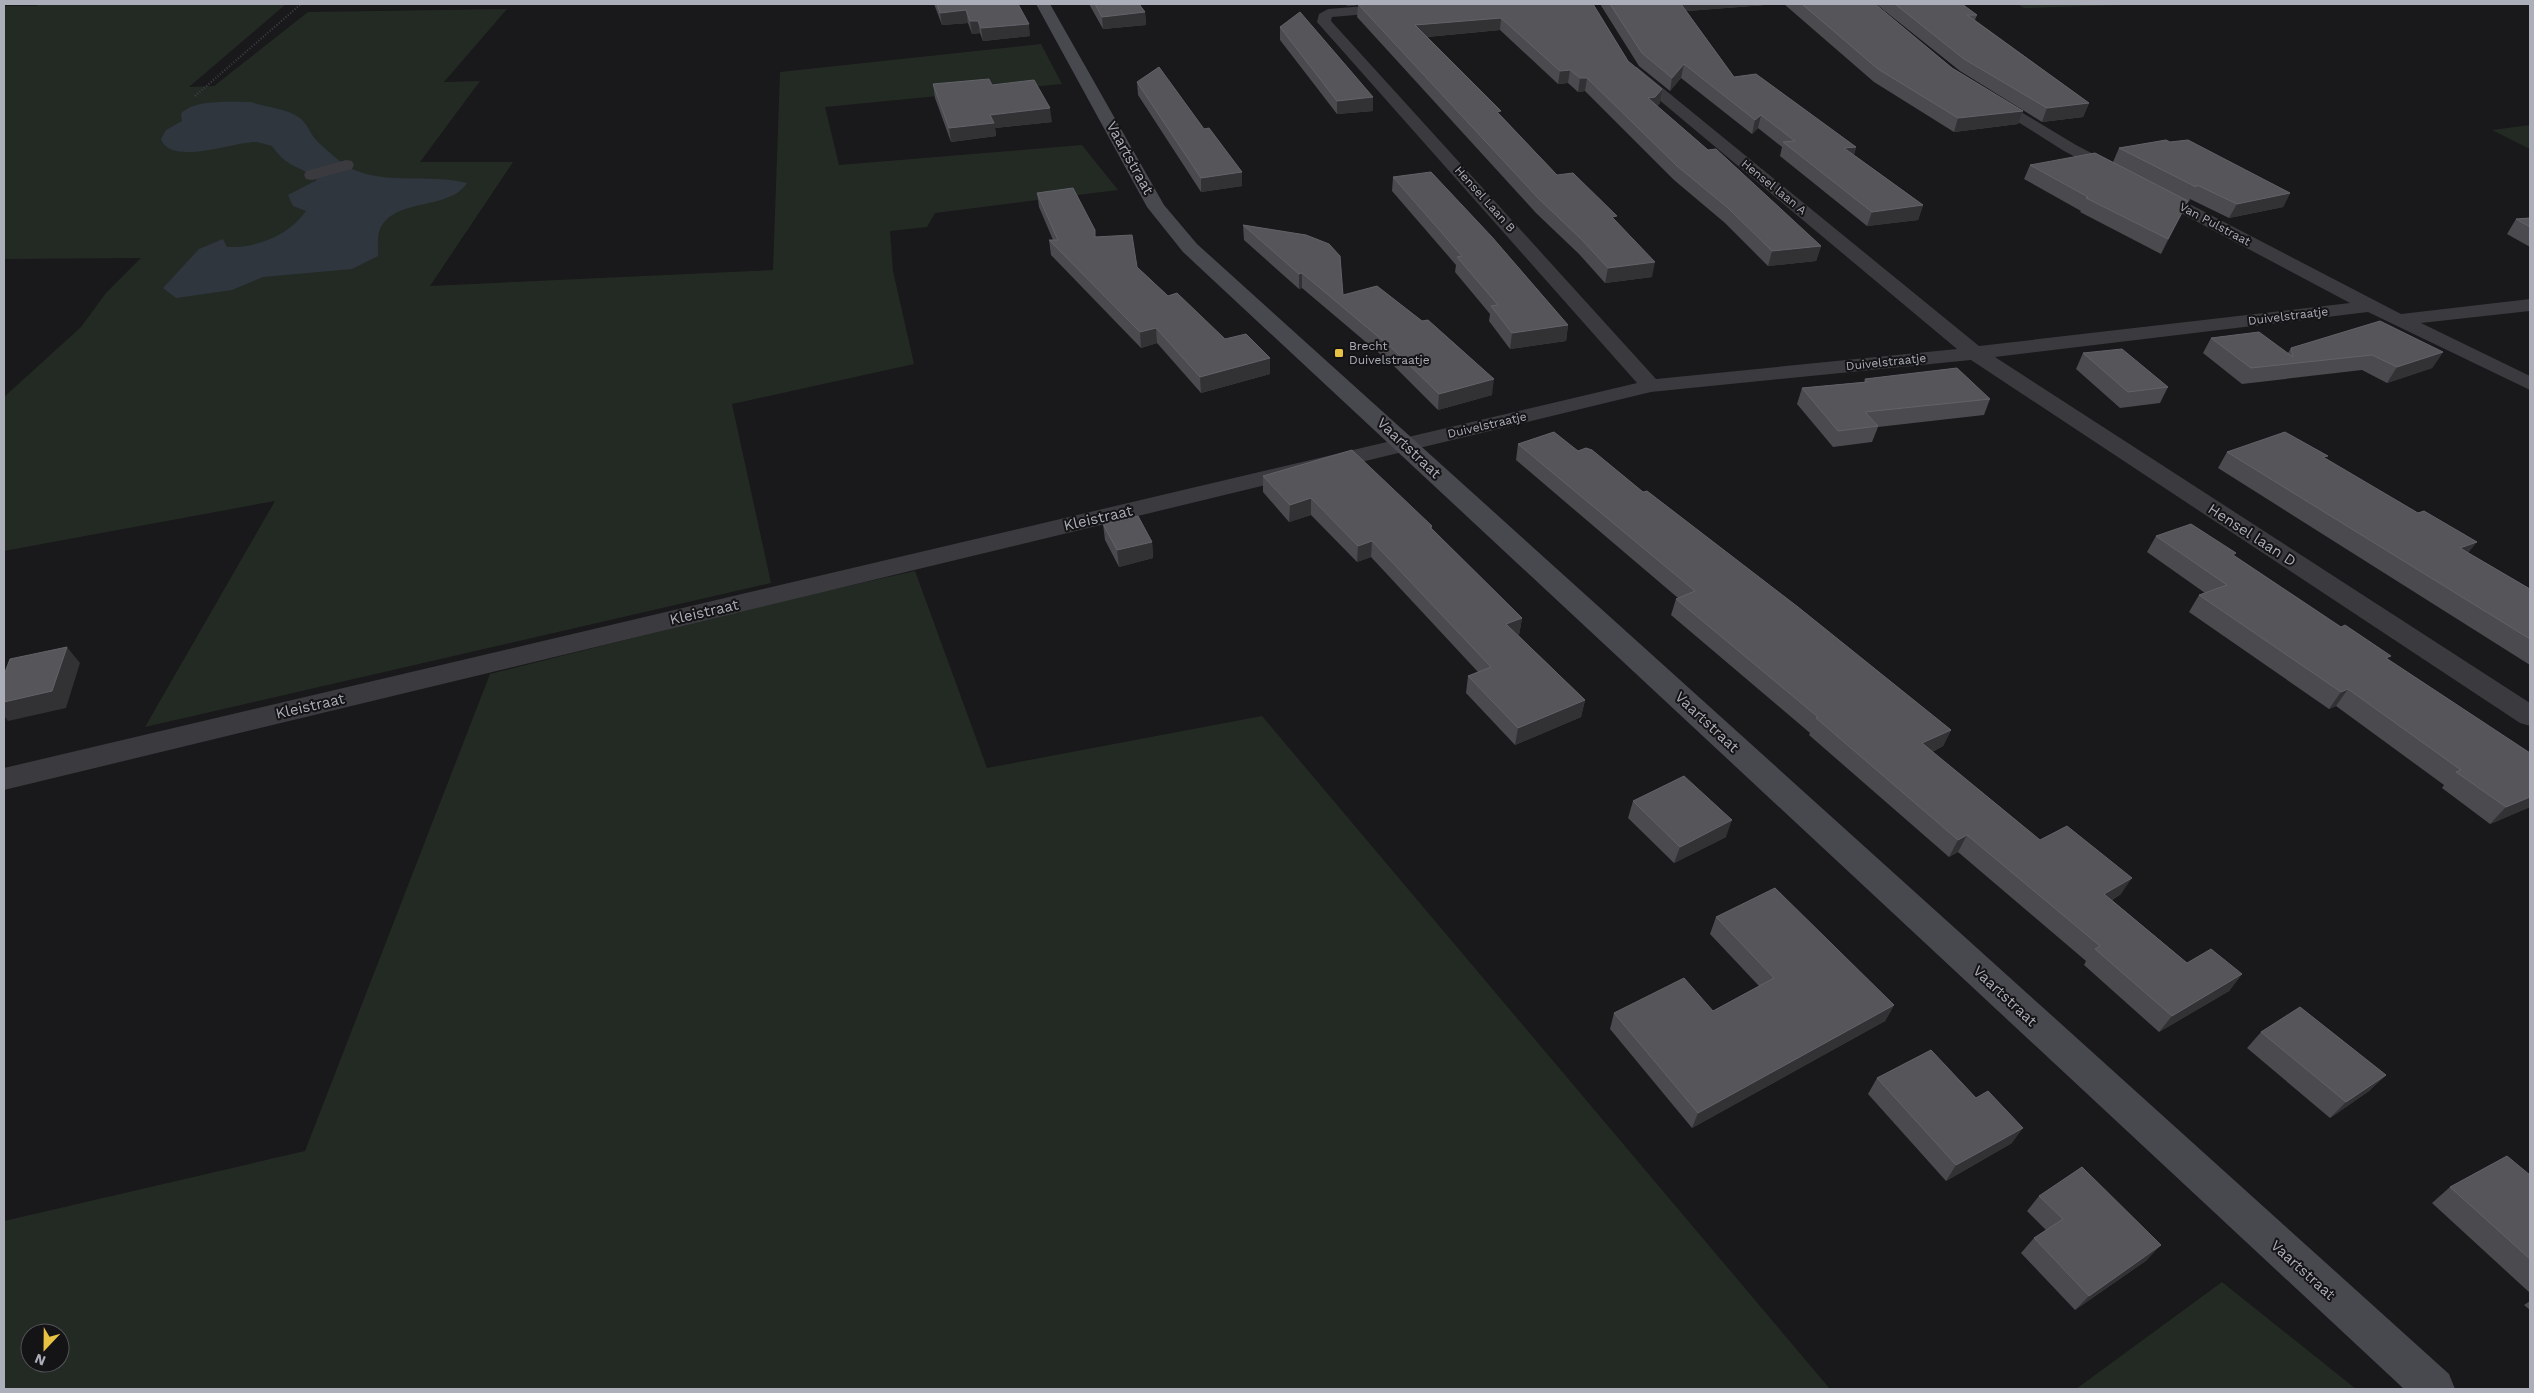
<svg xmlns="http://www.w3.org/2000/svg" width="2534" height="1393" font-family="'Work Sans',sans-serif">
	<style>
		.green { fill: #232a24; fill-rule: evenodd }
		.water { fill: #2f363e }
		.lines { fill: none; stroke-linecap: round; stroke-linejoin: round }
		.path { stroke: #404146; stroke-width: 2; stroke-dasharray: 1 2; stroke-linecap: butt }
		.pedestrian { fill: #3a3a3f; fill-rule: evenodd }
		.minor { fill: #3a3a3f; fill-rule: evenodd }
		.secondary { fill: #48494f; fill-rule: evenodd }
		.wall { fill: #4a4a4f }
		.shaded-wall { fill: #323235 }
		.building { fill: #55555a; stroke: #626369 }
		.poi-dot { fill: #e8c243; stroke: #141315; stroke-width: 2 }
		.labels { text-anchor: middle; dominant-baseline: central; stroke-width: 4; stroke-linejoin: round; paint-order: stroke }
		.far-street-label { font-size: 12px; fill: #acaeb9; stroke: #141315 }
		.far-poi-label { font-size: 12px; fill: #acaeb9; stroke: #141315; text-anchor: start }
		.street-label { font-size: 15px; fill: #acaeb9; stroke: #141315 }
	</style>
	<rect width="100%" height="100%" fill="#19181a"/>
	<path class="green" d="M 40,4 L 286,4 L 189,87 L 214,86 L 308,12 L 507,9 L 444,82 L 480,81 L 420,162 L 513,162 L 430,286 L 773,270 L 780,72 L 1041,44 L 1062,84 L 825,107 L 839,165 L 1082,145 L 1118,190 L 935,213 L 927,227 L 890,231 L 893,271 L 914,364 L 732,404 L 771,583 L 145,727 L 275,501 L 4,551 L 4,397 L 81,327 L 106,293 L 141,258 L 4,259 L 4,6 L 36,6 Z
		M 2017,4 L 2158,4 L 2024,8 Z
		M 2530,125 L 2530,149 L 2492,130 Z
		M 915,571 L 987,768 L 1262,716 L 1830,1389 L 4,1389 L 4,1221 L 305,1151 L 490,674 L 776,602 ZM 30,1333 L 60,1333 L 60,1363 L 30,1363 Z
		M 2222,1282 L 2356,1389 L 2076,1389 Z"/>
	<path class="water" d="M 251,102 C 268,108 287,108 301,119 C 308,125 311,135 317,141 C 324,148 342,164 350,168 C 388,186 428,173 467,183 C 449,211 395,197 380,229 C 377,236 378,248 378,256 L 352,269 L 263,277 L 232,290 L 176,298 L 163,288 L 199,249 L 223,239 L 227,247 C 257,248 288,236 306,211 L 293,206 L 288,195 L 317,180 C 299,164 289,170 272,146 C 267,145 262,143 257,142 C 235,141 171,167 161,139 L 166,130 L 182,121 L 181,114 C 192,99 233,102 251,102 Z"/>
	<g class="lines">
		<path class="path" d="M 195,96 L 301,4"/>
		<path class="pedestrian" d="M 346,160 L 352,161 L 354,165 L 352,169 L 312,180 L 306,179 L 304,175 L 306,171 Z"/>
		<path class="minor" d="M 1391,4 L 1445,4 L 1438,8 L 1332,17 L 1331,21 L 1656,379 L 1957,349 L 1627,73 L 1625,70 L 1627,67 L 1637,67 L 1979,346 L 2350,303 L 2064,151 L 1983,100 L 1980,97 L 1983,94 L 1988,92 L 2076,145 L 2401,314 L 2530,299 L 2530,311 L 2421,323 L 2530,376 L 2530,390 L 2368,312 L 1995,357 L 2530,703 L 2530,726 L 2520,723 L 1971,360 L 1651,392 L 4,790 L 4,768 L 1637,383 L 1317,22 L 1319,14 L 1328,9 Z"/>
		<path class="secondary" d="M 1036,4 L 1050,4 L 1164,205 L 1197,244 L 2449,1374 L 2455,1389 L 2404,1389 L 1183,252 L 1147,207 Z"/>
	</g>
	<path class="wall" d="M 934,4 L 1018,4 L 1030,36 L 983,41 L 980,33 L 972,34 L 968,23 L 942,25 Z
		M 1089,4 L 1139,4 L 1145,12 L 1146,25 L 1103,29 Z
		M 1346,4 L 1593,4 L 1628,61 L 1660,103 L 1657,106 L 1708,150 L 1821,246 L 1816,261 L 1768,266 L 1725,223 L 1674,180 L 1585,91 L 1578,92 L 1568,83 L 1558,84 L 1500,30 L 1427,37 L 1557,175 L 1616,221 L 1652,277 L 1605,283 L 1579,254 L 1536,213 L 1357,17 L 1358,5 L 1347,6 Z
		M 1600,4 L 1778,4 L 1686,11 L 1734,77 L 1856,147 L 1854,155 L 1923,205 L 1918,220 L 1867,226 L 1780,156 L 1782,147 L 1758,128 L 1752,134 L 1681,78 L 1670,91 L 1639,66 Z
		M 1784,4 L 1875,4 L 1952,68 L 2023,111 L 2018,124 L 1954,132 L 1874,82 Z
		M 1876,4 L 1962,4 L 1977,15 L 1975,20 L 2089,103 L 2083,117 L 2042,122 L 1960,71 Z
		M 1280,27 L 1373,111 L 1337,114 L 1280,40 Z
		M 1137,82 L 1204,129 L 1242,186 L 1201,192 L 1138,95 Z
		M 933,84 L 992,85 L 1052,122 L 995,128 L 996,136 L 951,142 L 935,98 Z
		M 2170,142 L 2290,193 L 2283,207 L 2229,218 L 2190,199 L 2189,202 L 2188,201 L 2161,254 L 2080,212 L 2081,211 L 2024,179 L 2030,165 L 2113,162 L 2119,148 Z
		M 1393,177 L 1568,325 L 1566,341 L 1510,349 L 1489,321 L 1490,314 L 1455,272 L 1456,265 L 1392,191 Z
		M 1037,193 L 1096,237 L 1137,267 L 1168,296 L 1270,374 L 1201,393 L 1157,343 L 1141,348 L 1051,255 L 1049,240 L 1053,240 L 1039,207 Z
		M 2530,218 L 2530,247 L 2507,234 L 2516,219 Z
		M 1243,225 L 1343,295 L 1492,395 L 1438,410 L 1393,365 L 1302,288 L 1299,289 L 1244,240 Z
		M 2211,338 L 2288,353 L 2291,348 L 2443,352 L 2432,368 L 2387,383 L 2362,370 L 2242,384 L 2203,353 Z
		M 2083,353 L 2168,387 L 2160,403 L 2120,408 L 2076,369 Z
		M 1865,379 L 1990,399 L 1984,415 L 1878,427 L 1872,442 L 1833,447 L 1797,404 L 1802,388 L 1864,382 Z
		M 1518,444 L 1578,451 L 1643,492 L 1951,730 L 1943,746 L 1932,752 L 2040,840 L 2121,894 L 2112,900 L 2187,963 L 2242,974 L 2229,991 L 2159,1032 L 2084,965 L 2086,961 L 1958,852 L 1949,857 L 1809,735 L 1810,733 L 1671,615 L 1676,599 L 1678,598 L 1516,460 Z
		M 2227,452 L 2326,459 L 2468,553 L 2530,589 L 2530,665 L 2218,468 Z
		M 1263,476 L 1432,526 L 1432,529 L 1522,618 L 1519,635 L 1518,635 L 1585,700 L 1581,717 L 1515,745 L 1466,693 L 1468,676 L 1478,672 L 1371,557 L 1357,562 L 1311,515 L 1289,522 L 1263,492 Z
		M 1103,524 L 1152,542 L 1153,558 L 1119,567 L 1105,540 Z
		M 2156,536 L 2235,556 L 2389,660 L 2530,807 L 2490,824 L 2442,788 L 2444,785 L 2336,706 L 2329,709 L 2189,612 L 2199,595 L 2205,593 L 2147,552 Z
		M 1633,801 L 1726,837 L 1674,863 L 1628,818 Z
		M 1716,917 L 1894,1005 L 1885,1021 L 1692,1128 L 1610,1029 L 1614,1013 L 1713,1011 L 1759,986 L 1710,934 Z
		M 2261,1032 L 2386,1075 L 2369,1091 L 2330,1118 L 2247,1048 Z
		M 1877,1078 L 2012,1143 L 1946,1181 L 1868,1094 Z
		M 2530,1175 L 2530,1293 L 2432,1203 L 2450,1187 Z
		M 2039,1196 L 2147,1260 L 2075,1310 L 2021,1253 L 2034,1238 L 2046,1230 L 2027,1211 Z
		M 2530,1301 L 2530,1310 L 2524,1305 Z"/>
	<path class="shaded-wall" d="M 1348,4 L 1370,4 L 1347,6 Z
		M 1677,4 L 1778,4 L 1676,12 Z
		M 966,10 L 968,23 L 942,25 L 940,13 Z
		M 1145,12 L 1146,25 L 1103,29 L 1102,17 Z
		M 1501,18 L 1500,30 L 1415,38 L 1415,25 Z
		M 970,21 L 978,21 L 980,33 L 972,34 Z
		M 1029,24 L 1030,36 L 983,41 L 981,28 Z
		M 1684,64 L 1681,78 L 1670,91 L 1672,78 Z
		M 1570,70 L 1568,83 L 1558,84 L 1560,71 Z
		M 1580,78 L 1587,78 L 1585,91 L 1578,92 Z
		M 1662,89 L 1660,103 L 1653,110 L 1648,98 Z
		M 1373,97 L 1373,111 L 1337,114 L 1337,101 Z
		M 2089,103 L 2083,117 L 2042,122 L 2047,108 Z
		M 1050,108 L 1052,122 L 995,128 L 996,136 L 951,142 L 949,128 L 990,115 Z
		M 2023,111 L 2018,124 L 1954,132 L 1958,118 Z
		M 1761,115 L 1758,128 L 1752,134 L 1755,120 Z
		M 1856,147 L 1852,161 L 1844,148 Z
		M 1242,172 L 1242,186 L 1201,192 L 1201,178 Z
		M 2290,193 L 2283,207 L 2229,218 L 2237,204 Z
		M 2188,201 L 2181,216 L 2161,254 L 2168,239 Z
		M 1923,205 L 1918,220 L 1867,226 L 1872,212 Z
		M 1821,246 L 1816,261 L 1768,266 L 1772,251 Z
		M 1655,262 L 1652,277 L 1605,283 L 1608,268 Z
		M 1302,273 L 1302,288 L 1299,289 L 1299,274 Z
		M 1568,325 L 1566,341 L 1510,349 L 1512,333 Z
		M 1156,328 L 1157,343 L 1141,348 L 1140,332 Z
		M 2443,352 L 2432,368 L 2387,383 L 2397,367 Z
		M 1270,358 L 1270,374 L 1201,393 L 1200,377 Z
		M 1494,379 L 1492,395 L 1438,410 L 1439,394 Z
		M 1311,498 L 1311,515 L 1289,522 L 1290,505 Z
		M 1372,541 L 1371,557 L 1357,562 L 1358,546 Z
		M 1152,542 L 1153,558 L 1119,567 L 1117,550 Z
		M 2477,542 L 2464,558 L 2460,548 Z
		M 1522,618 L 1519,635 L 1504,641 L 1506,624 Z
		M 67,647 L 80,663 L 66,708 L 8,721 L 4,716 L 4,702 Z
		M 2348,689 L 2336,706 L 2329,709 L 2341,692 Z
		M 1585,700 L 1581,717 L 1515,745 L 1518,728 Z
		M 1951,730 L 1943,746 L 1914,760 L 1922,743 Z
		M 2530,797 L 2530,807 L 2490,824 L 2506,807 Z
		M 1732,820 L 1726,837 L 1674,863 L 1680,847 Z
		M 1967,835 L 1958,852 L 1949,857 L 1958,840 Z
		M 2132,878 L 2121,894 L 2093,911 L 2104,894 Z
		M 2242,974 L 2229,991 L 2159,1032 L 2172,1016 Z
		M 1894,1005 L 1885,1021 L 1692,1128 L 1698,1113 Z
		M 2386,1075 L 2369,1091 L 2330,1118 L 2346,1102 Z
		M 2023,1128 L 2012,1143 L 1946,1181 L 1956,1165 Z
		M 2161,1245 L 2147,1260 L 2075,1310 L 2089,1296 Z"/>
	<path class="building" d="M 937,4 L 1018,4 L 1029,24 L 981,28 L 978,21 L 970,21 L 966,10 L 940,13 Z
		M 1095,4 L 1139,4 L 1145,12 L 1102,17 Z
		M 1358,4 L 1593,4 L 1628,61 L 1662,89 L 1655,97 L 1648,98 L 1708,150 L 1716,149 L 1821,246 L 1772,251 L 1728,208 L 1677,166 L 1587,78 L 1580,78 L 1570,70 L 1560,71 L 1501,18 L 1415,25 L 1501,111 L 1497,112 L 1557,175 L 1573,173 L 1617,216 L 1612,217 L 1655,262 L 1608,268 L 1581,239 L 1538,198 Z
		M 1610,4 L 1681,4 L 1734,77 L 1756,74 L 1856,147 L 1844,148 L 1923,205 L 1872,212 L 1783,142 L 1795,141 L 1761,115 L 1755,120 L 1684,64 L 1672,78 L 1642,53 Z
		M 1802,4 L 1875,4 L 1952,68 L 2023,111 L 1958,118 L 1878,69 Z
		M 1895,4 L 1962,4 L 1977,15 L 1967,15 L 2089,103 L 2047,108 L 1964,59 Z
		M 1300,12 L 1373,97 L 1337,101 L 1280,27 Z
		M 1159,67 L 1204,129 L 1209,128 L 1242,172 L 1201,178 L 1137,82 Z
		M 989,79 L 992,85 L 1034,80 L 1050,108 L 990,115 L 994,123 L 949,128 L 933,84 Z
		M 2166,140 L 2170,142 L 2188,140 L 2290,193 L 2237,204 L 2197,185 L 2196,187 L 2119,148 Z
		M 2095,153 L 2188,201 L 2168,239 L 2086,198 L 2088,197 L 2030,165 Z
		M 1431,172 L 1492,237 L 1568,325 L 1512,333 L 1491,306 L 1498,305 L 1457,257 L 1462,256 L 1393,177 Z
		M 1073,188 L 1095,230 L 1095,237 L 1132,235 L 1137,267 L 1168,296 L 1177,293 L 1225,339 L 1246,334 L 1270,358 L 1200,377 L 1156,328 L 1140,332 L 1049,240 L 1058,240 L 1037,193 Z
		M 2530,218 L 2530,227 L 2516,219 Z
		M 1243,225 L 1306,235 L 1329,244 L 1340,256 L 1343,295 L 1377,286 L 1422,321 L 1428,320 L 1494,379 L 1439,394 L 1394,350 L 1302,273 L 1299,274 Z
		M 2380,321 L 2443,352 L 2397,367 L 2372,355 L 2251,368 L 2211,338 L 2259,332 L 2293,357 L 2291,348 Z
		M 2122,349 L 2168,387 L 2128,392 L 2083,353 Z
		M 1957,368 L 1990,399 L 1865,412 L 1878,426 L 1838,431 L 1802,388 L 1867,382 L 1865,379 Z
		M 1554,432 L 1578,451 L 1586,448 L 1592,450 L 1643,492 L 1647,491 L 1798,607 L 1951,730 L 1922,743 L 2040,840 L 2067,826 L 2132,878 L 2104,894 L 2187,963 L 2211,949 L 2242,974 L 2172,1016 L 2095,949 L 2100,946 L 1967,835 L 1958,840 L 1816,718 L 1818,717 L 1676,599 L 1695,591 L 1518,444 Z
		M 2285,432 L 2328,456 L 2323,457 L 2418,513 L 2424,511 L 2477,542 L 2460,548 L 2530,589 L 2530,639 L 2227,452 Z
		M 1352,450 L 1432,526 L 1430,527 L 1522,618 L 1506,624 L 1585,700 L 1518,728 L 1468,676 L 1491,667 L 1372,541 L 1358,546 L 1311,498 L 1290,505 L 1263,476 Z
		M 1138,516 L 1152,542 L 1117,550 L 1103,524 Z
		M 2191,524 L 2236,553 L 2233,555 L 2341,627 L 2345,625 L 2391,656 L 2386,658 L 2530,753 L 2530,797 L 2506,807 L 2456,772 L 2461,770 L 2348,689 L 2341,692 L 2199,595 L 2227,585 L 2156,536 Z
		M 67,647 L 52,691 L 4,702 L 4,675 L 10,659 Z
		M 1684,776 L 1732,820 L 1680,847 L 1633,801 Z
		M 1775,888 L 1894,1005 L 1698,1113 L 1614,1013 L 1684,978 L 1713,1011 L 1774,978 L 1716,917 Z
		M 2300,1007 L 2386,1075 L 2346,1102 L 2261,1032 Z
		M 1931,1050 L 1976,1098 L 1988,1091 L 2023,1128 L 1956,1165 L 1877,1078 Z
		M 2507,1156 L 2530,1175 L 2530,1259 L 2450,1187 Z
		M 2082,1167 L 2161,1245 L 2089,1296 L 2034,1238 L 2063,1219 L 2039,1196 Z"/>
	<rect class="poi-dot" x="1334" y="348" width="10" height="10" rx="2.5"/>
	<g class="labels">
		<g class="far-street-label">
			<text transform="translate(1774 187) rotate(39)">Hensel laan A</text>
			<text transform="translate(1485 199) rotate(48)">Hensel Laan B</text>
			<text transform="translate(2215 224) rotate(28)">Van Pulstraat</text>
			<text transform="translate(2288 316) rotate(-7)">Duivelstraatje</text>
			<text transform="translate(1886 362) rotate(-6)">Duivelstraatje</text>
			<text transform="translate(1487 425) rotate(-13)">Duivelstraatje</text>
		</g>
		<g class="far-poi-label">
			<text x="1349" y="346">Brecht<tspan x="1349" dy="14">Duivelstraatje</tspan></text>
		</g>
		<g class="street-label">
			<text transform="translate(1130 158) rotate(61)">Vaartstraat</text>
			<text transform="translate(1409 448) rotate(43)">Vaartstraat</text>
			<text transform="translate(1098 518) rotate(-13)">Kleistraat</text>
			<text transform="translate(2252 535) rotate(33)">Hensel laan D</text>
			<text transform="translate(704 612) rotate(-13)">Kleistraat</text>
			<text transform="translate(310 706) rotate(-13)">Kleistraat</text>
			<text transform="translate(1707 722) rotate(43)">Vaartstraat</text>
			<text transform="translate(2005 996) rotate(43)">Vaartstraat</text>
			<text transform="translate(2303 1270) rotate(42)">Vaartstraat</text>
		</g>
	</g>
	<rect width="2534" height="1393" fill="none" stroke="#acaeb9" stroke-width="10"/>
	<g transform="translate(45 1348) rotate(202)"><circle r="24" fill="#141315" stroke="#515157"/>
	<path d="M0-4L9 19L0 12L-9 19Z" fill="#e8c243"/>
	<text y="-8" font-size="14" font-weight="bold" text-anchor="middle" fill="#acaeb9">N</text>
	</g>
</svg>
